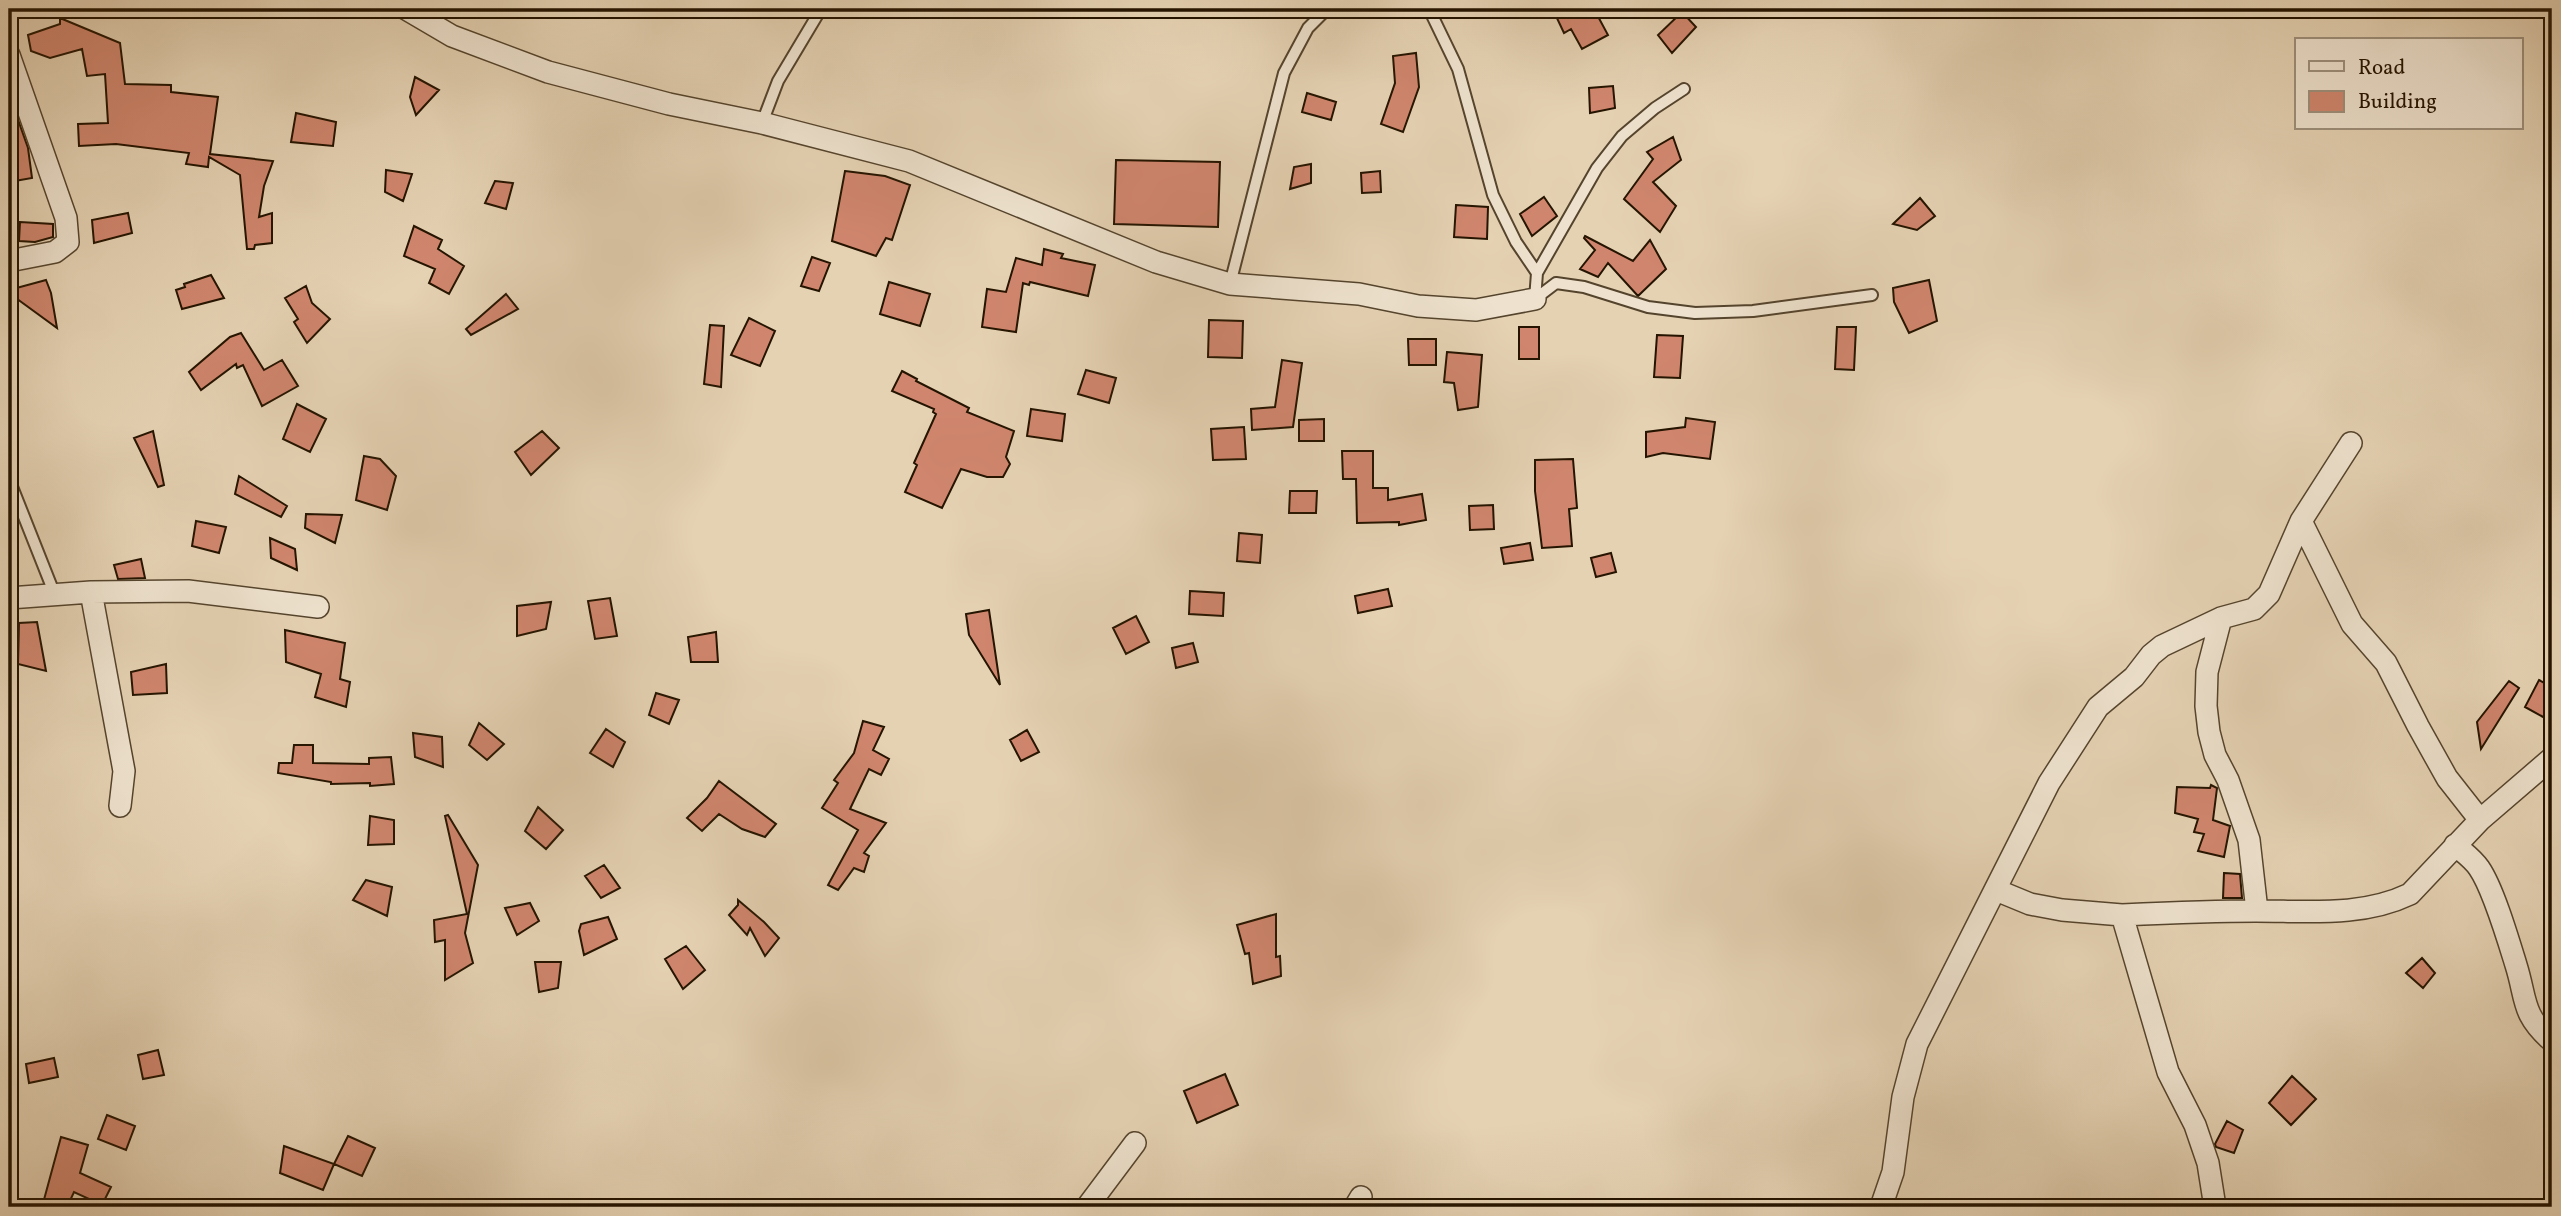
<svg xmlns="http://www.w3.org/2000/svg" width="2561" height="1216" font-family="Vollkorn,serif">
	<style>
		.building { fill: #d0866e; stroke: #251400; stroke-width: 2 }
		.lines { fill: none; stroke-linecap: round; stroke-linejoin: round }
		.service-casing { stroke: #55442d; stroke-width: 14 }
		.minor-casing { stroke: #55442d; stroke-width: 24 }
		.service { stroke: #eee2ce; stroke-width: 10 }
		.minor { stroke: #eee2ce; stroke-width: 21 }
	</style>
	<rect width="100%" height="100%" fill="#e5d2b3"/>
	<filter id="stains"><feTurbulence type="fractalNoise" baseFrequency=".00286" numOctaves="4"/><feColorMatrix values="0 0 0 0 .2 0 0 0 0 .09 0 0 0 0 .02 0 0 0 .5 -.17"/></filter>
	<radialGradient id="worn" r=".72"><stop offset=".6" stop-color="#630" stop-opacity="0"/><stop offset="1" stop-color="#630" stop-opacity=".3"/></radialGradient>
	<path class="building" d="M 1564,9 L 1594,9 L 1608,35 L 1582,49 L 1571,29 L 1564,33 L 1555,14 Z
		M 1682,12 L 1696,27 L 1672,53 L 1658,35 Z
		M 60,18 L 120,43 L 125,84 L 171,85 L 171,92 L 218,97 L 210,154 L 273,161 L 264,186 L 259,217 L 272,213 L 272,243 L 255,245 L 254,249 L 247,249 L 240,175 L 209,157 L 208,167 L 186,164 L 189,153 L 116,144 L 79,146 L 78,124 L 108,123 L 105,74 L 87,76 L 82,49 L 50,58 L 31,51 L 28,35 L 60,24 Z
		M 1416,53 L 1419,87 L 1403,132 L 1381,124 L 1395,83 L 1393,56 Z
		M 415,77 L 439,90 L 416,115 L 410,97 Z
		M 1613,86 L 1615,108 L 1590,113 L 1589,88 Z
		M 1307,93 L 1336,102 L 1331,120 L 1302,112 Z
		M 9,100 L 11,100 L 28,148 L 32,178 L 9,182 Z
		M 296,113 L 336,122 L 333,146 L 291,142 Z
		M 1673,137 L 1681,160 L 1653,182 L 1676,206 L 1660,232 L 1624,199 L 1653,159 L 1647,152 Z
		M 1116,160 L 1220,162 L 1218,227 L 1114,224 Z
		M 1311,164 L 1311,183 L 1290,189 L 1294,167 Z
		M 386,170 L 412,174 L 403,201 L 385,192 Z
		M 845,171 L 885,176 L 910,185 L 892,240 L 886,238 L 876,256 L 832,241 Z
		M 1380,171 L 1381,192 L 1362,193 L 1361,173 Z
		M 495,181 L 513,183 L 506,209 L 485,203 Z
		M 1544,197 L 1557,216 L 1532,236 L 1520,214 Z
		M 1920,198 L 1935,216 L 1917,230 L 1893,224 Z
		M 1456,205 L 1488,207 L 1487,239 L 1454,237 Z
		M 128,213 L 132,233 L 94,243 L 92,220 Z
		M 20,222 L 53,224 L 53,237 L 35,242 L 19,241 Z
		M 414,226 L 442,240 L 438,249 L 464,266 L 449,294 L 429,283 L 435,269 L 404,256 Z
		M 1585,236 L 1633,261 L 1650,240 L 1666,269 L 1638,296 L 1608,263 L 1598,277 L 1580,269 L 1595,250 L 1584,238 Z
		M 1044,249 L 1063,254 L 1061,258 L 1095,265 L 1088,296 L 1030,282 L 1029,285 L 1023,283 L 1016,332 L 982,327 L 987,289 L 1006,292 L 1016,258 L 1042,265 Z
		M 812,257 L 830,263 L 819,291 L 801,286 Z
		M 211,275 L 224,298 L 182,309 L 176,290 L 185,287 L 184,284 Z
		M 46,280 L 51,293 L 57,328 L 9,293 L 9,290 Z
		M 1929,280 L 1937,321 L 1909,333 L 1894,302 L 1893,288 Z
		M 889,282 L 930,294 L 920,326 L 880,314 Z
		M 306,286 L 312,303 L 330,319 L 307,343 L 294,322 L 298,319 L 285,298 Z
		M 506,294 L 518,309 L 471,335 L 466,329 Z
		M 749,318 L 775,331 L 760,366 L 731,355 Z
		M 1209,320 L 1243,321 L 1242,358 L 1208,357 Z
		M 710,325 L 724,326 L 721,387 L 704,384 Z
		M 1519,327 L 1539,327 L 1539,359 L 1519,359 Z
		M 1837,327 L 1856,327 L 1854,370 L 1835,369 Z
		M 241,333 L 264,370 L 282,360 L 298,386 L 262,406 L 243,365 L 237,368 L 236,364 L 201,390 L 189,372 L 230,337 Z
		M 1657,335 L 1683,336 L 1680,378 L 1654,377 Z
		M 1408,339 L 1436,339 L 1436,365 L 1409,365 Z
		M 1447,352 L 1482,355 L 1478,407 L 1458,410 L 1454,383 L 1444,382 Z
		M 1282,360 L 1302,363 L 1293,427 L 1252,430 L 1251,409 L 1275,407 Z
		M 1086,370 L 1116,378 L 1109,403 L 1078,394 Z
		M 902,371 L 917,379 L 916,381 L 969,408 L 967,412 L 1014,431 L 1006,457 L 1010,464 L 1003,477 L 987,477 L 961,469 L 942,508 L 905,492 L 917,465 L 914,463 L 936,414 L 933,412 L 934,409 L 892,391 Z
		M 297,404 L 326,419 L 310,452 L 283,439 Z
		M 1031,409 L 1065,414 L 1062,441 L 1027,436 Z
		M 1686,418 L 1715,422 L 1710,459 L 1663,453 L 1646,457 L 1646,432 L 1685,427 Z
		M 1324,419 L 1324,441 L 1299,441 L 1299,420 Z
		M 1244,427 L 1246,459 L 1213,460 L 1211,429 Z
		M 153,431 L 164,485 L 158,487 L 134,438 Z
		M 542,431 L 559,448 L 531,475 L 515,452 Z
		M 1342,451 L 1373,451 L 1373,488 L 1388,488 L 1388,500 L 1422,494 L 1426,520 L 1399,525 L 1399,522 L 1357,523 L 1356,479 L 1343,479 Z
		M 364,456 L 380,459 L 396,476 L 387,510 L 356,500 Z
		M 1573,459 L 1577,508 L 1569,509 L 1572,546 L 1542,548 L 1535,491 L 1535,460 Z
		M 239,476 L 287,506 L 281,517 L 235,494 Z
		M 1290,491 L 1317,491 L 1316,513 L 1289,513 Z
		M 1493,505 L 1494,529 L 1470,530 L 1469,506 Z
		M 306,514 L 342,515 L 335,543 L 305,528 Z
		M 196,521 L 226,527 L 219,553 L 192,546 Z
		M 1239,533 L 1262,535 L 1260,563 L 1237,561 Z
		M 270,538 L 295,549 L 297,570 L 271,558 Z
		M 1530,543 L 1533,560 L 1504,564 L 1501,548 Z
		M 1611,553 L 1616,572 L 1596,577 L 1591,558 Z
		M 141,559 L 145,578 L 118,579 L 114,565 Z
		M 1388,589 L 1392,606 L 1358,613 L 1355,596 Z
		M 1190,591 L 1224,593 L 1223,616 L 1189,614 Z
		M 610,598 L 617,636 L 595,639 L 588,601 Z
		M 551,602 L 546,629 L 517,636 L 517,606 Z
		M 989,610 L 1000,685 L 969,635 L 966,614 Z
		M 1136,616 L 1149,642 L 1126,654 L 1113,628 Z
		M 37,622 L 46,671 L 18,664 L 19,623 Z
		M 285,630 L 345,643 L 340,679 L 350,682 L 346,707 L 315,697 L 321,674 L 286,662 Z
		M 716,632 L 718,662 L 691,662 L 688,637 Z
		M 1193,643 L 1198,662 L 1176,668 L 1172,648 Z
		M 166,664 L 167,693 L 133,695 L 131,672 Z
		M 2539,680 L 2552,687 L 2552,703 L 2545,718 L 2525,707 Z
		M 2509,681 L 2519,688 L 2481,749 L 2477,722 Z
		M 656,693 L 679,700 L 669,724 L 649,715 Z
		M 863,721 L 884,727 L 873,750 L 889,759 L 881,775 L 869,769 L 850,809 L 886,823 L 864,853 L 869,856 L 864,872 L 854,868 L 838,890 L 828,885 L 858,830 L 822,808 L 838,783 L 834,780 L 854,753 Z
		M 479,723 L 504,744 L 487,760 L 469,745 Z
		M 606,729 L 625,742 L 613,767 L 590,753 Z
		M 1027,730 L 1039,752 L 1021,761 L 1010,740 Z
		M 413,733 L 442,737 L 443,767 L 415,757 Z
		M 294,745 L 313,745 L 313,763 L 369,764 L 369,758 L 391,757 L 394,784 L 370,786 L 370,783 L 331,784 L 331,782 L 278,773 L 279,763 L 292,763 Z
		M 719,781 L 776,824 L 765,837 L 742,829 L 719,814 L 702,831 L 687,818 L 707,798 Z
		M 2211,785 L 2217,788 L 2213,820 L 2230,826 L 2224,857 L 2198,851 L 2204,834 L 2194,832 L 2198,819 L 2175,813 L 2177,787 L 2210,788 Z
		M 538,807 L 563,830 L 546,849 L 525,831 Z
		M 448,815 L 478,865 L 465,933 L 473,963 L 445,980 L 445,940 L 435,942 L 434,920 L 467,914 L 445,816 Z
		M 370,816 L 394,820 L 394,844 L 368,845 Z
		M 604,865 L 620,888 L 601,898 L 585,876 Z
		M 2224,873 L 2240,874 L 2242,898 L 2223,898 Z
		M 366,880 L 392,887 L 387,916 L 353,900 Z
		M 738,900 L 764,922 L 779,938 L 765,956 L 750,928 L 747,935 L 729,915 L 738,905 Z
		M 530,903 L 539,921 L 517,935 L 505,908 Z
		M 1276,914 L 1276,957 L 1280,956 L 1281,976 L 1253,984 L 1249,953 L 1245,954 L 1237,925 Z
		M 608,917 L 617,939 L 584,955 L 579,931 L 581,924 Z
		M 686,946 L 705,970 L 683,989 L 665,959 Z
		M 2422,958 L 2435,973 L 2423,988 L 2406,973 Z
		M 535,962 L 561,962 L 558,988 L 539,992 Z
		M 158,1050 L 164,1075 L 143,1079 L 138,1055 Z
		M 54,1058 L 58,1077 L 29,1083 L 26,1064 Z
		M 1225,1074 L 1238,1105 L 1197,1123 L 1184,1091 Z
		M 2292,1076 L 2316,1099 L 2291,1125 L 2269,1103 Z
		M 107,1115 L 135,1126 L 126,1150 L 98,1139 Z
		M 2227,1121 L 2243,1130 L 2234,1153 L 2216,1147 L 2215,1144 Z
		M 348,1136 L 375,1148 L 362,1176 L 334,1164 Z
		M 61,1137 L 88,1145 L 80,1173 L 111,1187 L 102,1205 L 74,1192 L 67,1207 L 42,1207 Z
		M 284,1146 L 334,1164 L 323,1190 L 280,1173 Z"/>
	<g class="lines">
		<defs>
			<path id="service" d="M 1429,9 L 1458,69 L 1493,195 L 1516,242 L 1537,273
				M 762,123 L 778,81 L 821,9
				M 1230,284 L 1284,73 L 1308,28 L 1327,9
				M 1535,299 L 1556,283 L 1584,287 L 1648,307 L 1695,313 L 1753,311 L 1872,295
				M 1535,299 L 1537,273 L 1597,168 L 1622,136 L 1655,108 L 1684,89
				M 9,479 L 55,595"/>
			<path id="minor" d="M 406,9 L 452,36 L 548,72 L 669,104 L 762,123 L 909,161 L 1156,262 L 1230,284 L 1359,294 L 1418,306 L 1476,310 L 1535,299
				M 9,55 L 66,218 L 68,242 L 55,252 L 9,261
				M 2301,521 L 2352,624 L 2386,663 L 2418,726 L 2447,778 L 2480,820
				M 91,592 L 124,771 L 120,806
				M 9,598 L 91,592 L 188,591 L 318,607
				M 2221,618 L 2207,672 L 2206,706 L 2209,732 L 2215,755 L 2228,780 L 2249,840 L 2257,911
				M 2455,845 C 2463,852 2473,859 2479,868 C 2493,888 2508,939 2516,965 C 2527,1000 2521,1014 2552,1041
				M 1996,890 L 2030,904 L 2062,910 L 2122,915 L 2168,1072 L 2195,1125 L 2208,1163 L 2215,1207
				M 2122,915 C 2166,913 2212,911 2256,911 C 2309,911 2362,917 2410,894 L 2480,820 L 2552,758
				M 1087,1207 L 1135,1143
				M 1355,1207 L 1361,1197
				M 1881,1207 L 1893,1172 L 1903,1097 L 1917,1044 L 2049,783 L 2098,707 L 2134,677 L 2151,655 L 2162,646 L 2221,618 L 2254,609 L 2269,594 L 2301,521 L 2351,443"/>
		</defs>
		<use href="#service" class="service-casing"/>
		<use href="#minor" class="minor-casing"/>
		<use href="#service" class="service"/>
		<use href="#minor" class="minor"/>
	</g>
	<rect width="2561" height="1216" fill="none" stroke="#e5d2b3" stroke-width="35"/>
	<rect x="10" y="10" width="2540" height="1195" fill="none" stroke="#251400" stroke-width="3.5"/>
	<rect x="18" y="18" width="2526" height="1181" fill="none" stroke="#251400" stroke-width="2"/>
	<rect x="2295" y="38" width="228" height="91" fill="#eee2ce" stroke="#9e907c" stroke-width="2"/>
	<rect x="2309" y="61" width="35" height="10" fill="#eee2ce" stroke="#9e907c" stroke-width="2"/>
	<text x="2358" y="74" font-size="21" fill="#251400">Road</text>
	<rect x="2309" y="91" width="35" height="21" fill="#d0866e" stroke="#9e907c" stroke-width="2"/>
	<text x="2358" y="108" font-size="21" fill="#251400">Building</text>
	<rect width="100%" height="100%" filter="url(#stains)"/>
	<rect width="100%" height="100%" fill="url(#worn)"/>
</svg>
